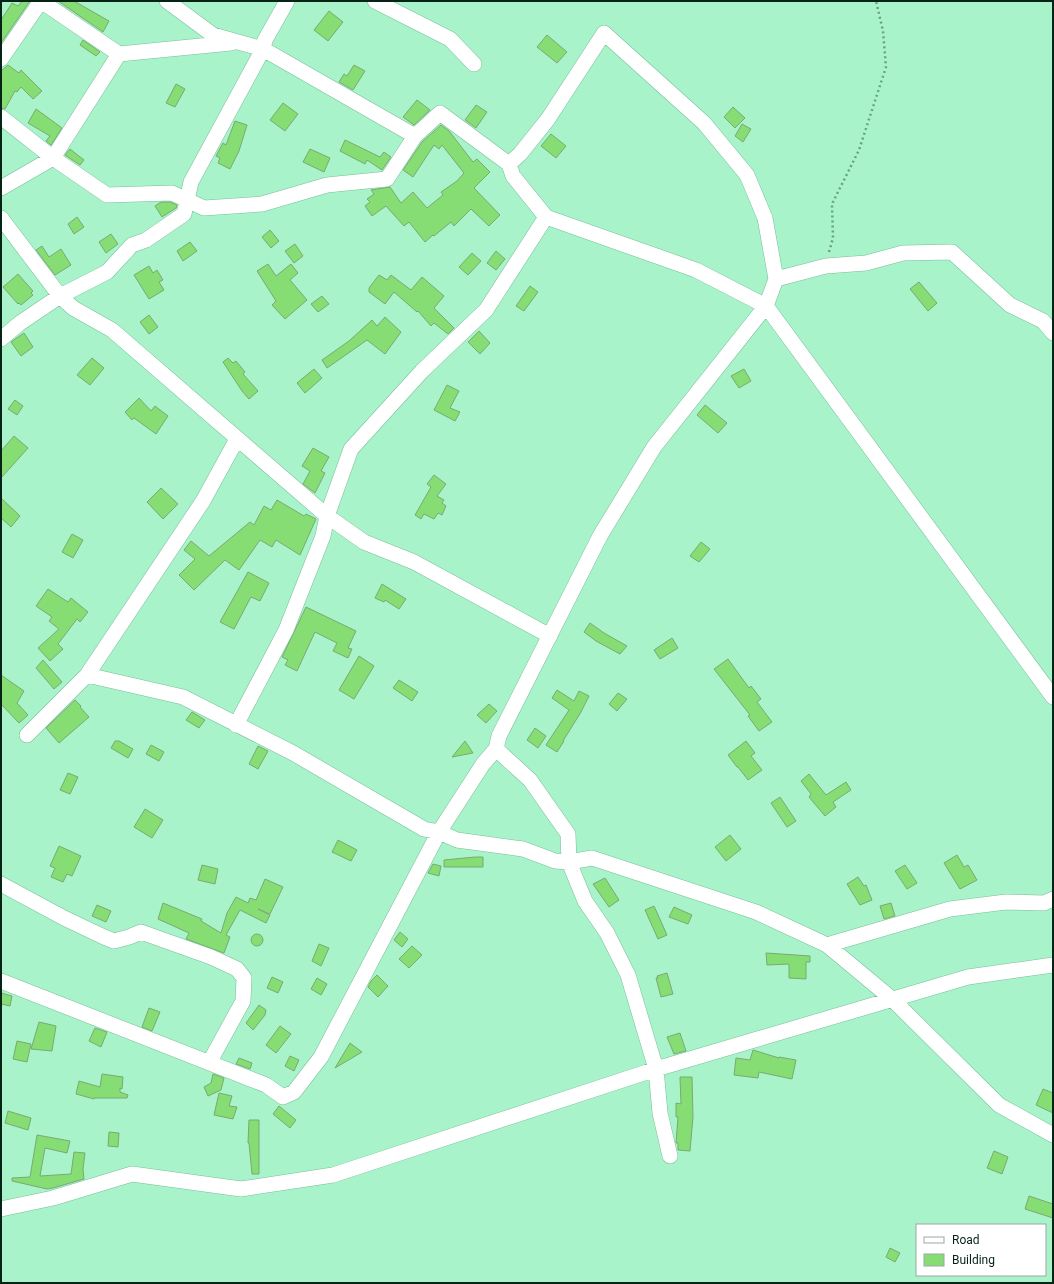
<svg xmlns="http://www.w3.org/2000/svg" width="1054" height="1284" font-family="Roboto,sans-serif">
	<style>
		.building { fill: #85dd74; stroke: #7ba972 }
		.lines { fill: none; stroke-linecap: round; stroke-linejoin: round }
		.street-casing { stroke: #77bf99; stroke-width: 16 }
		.path { stroke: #68a183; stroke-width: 2.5; stroke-dasharray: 2 3; stroke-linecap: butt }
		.street { stroke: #fff; stroke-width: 15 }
	</style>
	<rect width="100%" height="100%" fill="#a9f3cb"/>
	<path class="building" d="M 22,1 L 30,1 L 1,43 L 1,20 L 12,3 L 18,6 Z
		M 58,1 L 74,1 L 109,21 L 103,32 Z
		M 329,11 L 343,22 L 328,41 L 314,30 Z
		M 547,35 L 567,52 L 557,63 L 537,47 Z
		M 83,40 L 100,52 L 96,56 L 80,45 Z
		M 8,65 L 19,73 L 21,70 L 42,91 L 33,99 L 21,87 L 17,92 L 15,91 L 5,109 L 1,108 L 1,71 Z
		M 354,65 L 365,71 L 353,90 L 339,82 L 344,74 L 347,76 Z
		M 176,84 L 185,89 L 175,107 L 166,103 Z
		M 417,100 L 430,110 L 414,125 L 403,117 Z
		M 283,103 L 298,114 L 285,131 L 270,120 Z
		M 476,105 L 487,112 L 476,128 L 465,120 Z
		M 733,107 L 745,118 L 735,128 L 724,117 Z
		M 36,109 L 62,128 L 51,145 L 46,141 L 50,136 L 28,123 Z
		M 235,121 L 247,125 L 239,151 L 230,169 L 218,163 L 220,158 L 216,156 L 223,143 L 226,145 Z
		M 742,124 L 751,129 L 743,142 L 735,136 Z
		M 441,125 L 449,131 L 473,162 L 477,159 L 490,172 L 474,188 L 500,215 L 489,226 L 471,209 L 454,226 L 451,222 L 434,236 L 433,235 L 425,242 L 409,222 L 404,226 L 386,206 L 372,216 L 365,206 L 370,202 L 367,199 L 374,194 L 371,190 L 390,187 L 401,203 L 413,192 L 427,208 L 443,195 L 441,192 L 457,181 L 464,173 L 442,145 L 439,149 L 434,145 L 413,177 L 403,170 L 422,142 Z
		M 551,134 L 566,146 L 556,158 L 541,146 Z
		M 345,140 L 380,157 L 384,152 L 391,157 L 382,170 L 367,160 L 365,164 L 340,151 Z
		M 70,149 L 84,160 L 80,165 L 65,155 Z
		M 310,149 L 330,158 L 324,172 L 303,162 Z
		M 161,202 L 170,202 L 177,205 L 176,208 L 162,217 L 155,206 Z
		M 77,217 L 84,227 L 74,234 L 68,224 Z
		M 270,230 L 279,241 L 271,248 L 262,237 Z
		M 111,234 L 118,244 L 106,253 L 99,242 Z
		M 190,242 L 197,251 L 183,261 L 177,251 Z
		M 295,244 L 303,256 L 294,263 L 285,251 Z
		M 42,246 L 49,257 L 61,249 L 71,265 L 55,275 L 36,250 Z
		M 496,251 L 505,259 L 496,270 L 487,263 Z
		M 472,253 L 481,261 L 468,275 L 459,267 Z
		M 268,264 L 276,276 L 291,264 L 298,273 L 290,280 L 307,300 L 285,319 L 272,305 L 276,301 L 257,271 Z
		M 149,266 L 153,273 L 157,270 L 163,280 L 159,282 L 164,290 L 149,299 L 134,275 Z
		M 18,274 L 33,291 L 31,293 L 33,295 L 21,305 L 19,303 L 18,304 L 3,287 Z
		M 379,275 L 387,280 L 391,275 L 411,290 L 422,277 L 444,296 L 434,308 L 454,328 L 448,334 L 434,323 L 431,326 L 418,311 L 417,312 L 394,292 L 385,304 L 369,292 L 369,288 Z
		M 919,282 L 937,303 L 928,311 L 910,289 Z
		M 530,286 L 538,292 L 524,311 L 516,306 Z
		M 322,296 L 329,304 L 318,312 L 311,304 Z
		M 149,315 L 158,327 L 149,334 L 140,322 Z
		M 385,317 L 401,332 L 385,354 L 367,340 L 327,368 L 322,360 L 349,341 L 372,320 L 377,326 Z
		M 479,331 L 490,343 L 480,354 L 468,342 Z
		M 24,333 L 33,347 L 21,356 L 11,342 Z
		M 92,358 L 104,368 L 90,385 L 77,375 Z
		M 228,358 L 233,363 L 236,361 L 245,372 L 243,374 L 258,391 L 249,399 L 242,391 L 223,362 Z
		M 314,369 L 322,378 L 305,393 L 297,383 Z
		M 744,369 L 751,381 L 739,388 L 731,376 Z
		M 447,385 L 459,391 L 450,408 L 460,412 L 455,421 L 434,410 Z
		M 139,398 L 151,411 L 155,406 L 168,416 L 156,434 L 134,418 L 132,420 L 125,412 Z
		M 15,400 L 23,406 L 17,415 L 8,409 Z
		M 705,405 L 727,423 L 718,433 L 697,415 Z
		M 14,436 L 28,448 L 1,478 L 1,451 Z
		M 313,448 L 329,457 L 321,471 L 325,473 L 315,493 L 303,484 L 310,471 L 302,466 Z
		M 434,475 L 446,484 L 437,496 L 444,500 L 442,503 L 446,506 L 442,515 L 438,513 L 434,519 L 424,514 L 421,519 L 415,515 L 431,487 L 427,484 Z
		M 161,488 L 178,504 L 163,519 L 147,502 Z
		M 1,498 L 20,516 L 11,527 L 1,518 Z
		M 277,500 L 304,516 L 306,514 L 316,519 L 300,555 L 276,540 L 272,547 L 260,540 L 239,570 L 225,560 L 194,590 L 179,575 L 195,559 L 184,550 L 191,541 L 209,556 L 250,522 L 254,525 L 264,506 L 271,510 Z
		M 72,534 L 83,540 L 73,558 L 62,552 Z
		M 701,542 L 710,549 L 699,562 L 690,556 Z
		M 248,572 L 269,583 L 260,601 L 251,597 L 234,629 L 220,622 Z
		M 382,584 L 406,599 L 399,609 L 385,600 L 384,602 L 375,598 Z
		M 48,589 L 68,602 L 71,598 L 88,612 L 80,622 L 77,619 L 58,644 L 63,649 L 50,661 L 38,648 L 59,629 L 49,621 L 52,617 L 36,606 Z
		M 306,607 L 356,631 L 348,648 L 352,649 L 348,658 L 333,651 L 337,643 L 315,632 L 297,671 L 285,665 L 288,660 L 282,657 Z
		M 590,623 L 604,633 L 627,646 L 620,654 L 596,641 L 584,632 Z
		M 672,638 L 678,648 L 660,659 L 654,650 Z
		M 359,656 L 374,666 L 354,699 L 339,690 Z
		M 728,659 L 749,688 L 751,686 L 761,699 L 757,702 L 772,722 L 759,731 L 748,716 L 750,715 L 714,669 Z
		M 43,660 L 62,682 L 54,689 L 36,668 Z
		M 1,675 L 24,691 L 17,703 L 28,715 L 19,723 L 1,704 Z
		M 399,680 L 418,692 L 412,701 L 393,688 Z
		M 557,690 L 574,701 L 579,691 L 589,696 L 581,712 L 563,741 L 564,741 L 557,752 L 546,745 L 569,710 L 552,698 Z
		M 618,693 L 627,699 L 617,711 L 609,704 Z
		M 75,700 L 81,706 L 80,707 L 89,717 L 59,743 L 46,728 Z
		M 489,704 L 497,711 L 486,723 L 477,715 Z
		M 192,712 L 205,720 L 199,728 L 186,720 Z
		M 535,728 L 546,736 L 538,748 L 527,740 Z
		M 115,741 L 119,741 L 133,749 L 128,758 L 111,748 Z
		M 465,741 L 473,753 L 452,757 Z
		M 746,741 L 755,753 L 751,756 L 762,770 L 748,780 L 738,767 L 737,767 L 728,755 Z
		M 151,745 L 164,752 L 159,761 L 146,754 Z
		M 258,746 L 268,751 L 258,769 L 249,764 Z
		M 68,773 L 78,777 L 70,794 L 60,790 Z
		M 809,774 L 826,795 L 846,782 L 851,790 L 833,802 L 836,807 L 825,816 L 809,797 L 811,794 L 801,781 Z
		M 780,797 L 796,821 L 787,827 L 771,803 Z
		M 145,809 L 163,820 L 152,838 L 134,827 Z
		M 730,835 L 741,849 L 726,861 L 715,847 Z
		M 338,840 L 357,850 L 351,861 L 332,852 Z
		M 59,846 L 81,856 L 72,876 L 67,874 L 63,882 L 51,877 L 55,868 L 50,866 Z
		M 957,855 L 964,867 L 968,865 L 977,880 L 960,889 L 944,863 Z
		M 475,857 L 483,857 L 483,867 L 444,867 L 444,860 Z
		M 433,864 L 441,866 L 439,876 L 428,873 Z
		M 202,865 L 218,869 L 215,884 L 198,880 Z
		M 905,865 L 917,883 L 907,889 L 895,871 Z
		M 858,877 L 864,886 L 866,885 L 872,900 L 860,905 L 847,884 Z
		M 605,878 L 619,900 L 609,907 L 593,884 Z
		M 265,879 L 283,887 L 270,914 L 258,909 L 270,915 L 266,923 L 240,910 L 226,935 L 230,937 L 224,953 L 186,939 L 189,933 L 158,919 L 163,903 L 202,919 L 201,921 L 221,933 L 227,913 L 236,897 L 248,903 L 250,898 L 256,900 Z
		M 891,903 L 895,916 L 884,919 L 880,906 Z
		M 97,905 L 111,911 L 106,922 L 92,916 Z
		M 654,906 L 667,935 L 658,939 L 645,910 Z
		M 674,907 L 692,915 L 688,924 L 669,917 Z
		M 400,932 L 408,939 L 402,947 L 394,940 Z
		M251 940a6 6 0 1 1 12 0a6 6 0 1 1-12 0Z
		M 319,944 L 329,948 L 321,966 L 312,961 Z
		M 412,946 L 422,955 L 409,968 L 399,959 Z
		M 766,953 L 810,956 L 810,962 L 806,962 L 806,979 L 789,978 L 789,964 L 767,965 Z
		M 667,973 L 673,994 L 661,997 L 656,978 L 658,978 L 657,976 Z
		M 377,975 L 388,986 L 378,997 L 368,987 L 371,981 Z
		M 272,977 L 283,982 L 278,993 L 267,988 Z
		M 317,978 L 327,984 L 321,995 L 311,989 Z
		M 1,993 L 12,996 L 10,1006 L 1,1004 Z
		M 259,1005 L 266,1010 L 265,1015 L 253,1030 L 246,1023 Z
		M 149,1008 L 160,1012 L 152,1031 L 142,1027 Z
		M 39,1022 L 56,1026 L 52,1051 L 31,1049 Z
		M 280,1026 L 291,1034 L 276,1053 L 266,1045 Z
		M 95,1028 L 107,1032 L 101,1047 L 89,1041 Z
		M 680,1033 L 686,1051 L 674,1054 L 667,1037 Z
		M 17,1041 L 31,1044 L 27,1062 L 13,1059 Z
		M 350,1043 L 362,1052 L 335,1068 Z
		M 753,1050 L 779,1058 L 779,1057 L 796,1060 L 792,1079 L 759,1072 L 758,1078 L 734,1075 L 736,1058 L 750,1060 Z
		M 290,1056 L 299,1060 L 294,1071 L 285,1066 Z
		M 239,1058 L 252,1063 L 250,1069 L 236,1064 Z
		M 102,1074 L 123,1077 L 122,1089 L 120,1088 L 120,1092 L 128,1095 L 127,1098 L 94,1098 L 94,1099 L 76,1094 L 79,1081 L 100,1087 Z
		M 213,1074 L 224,1078 L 221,1090 L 208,1096 L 204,1087 L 211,1083 Z
		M 680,1077 L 692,1077 L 693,1117 L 690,1151 L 678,1150 L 678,1143 L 676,1143 L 678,1117 L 676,1117 L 676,1103 L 681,1104 Z
		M 1043,1089 L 1053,1093 L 1053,1113 L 1036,1105 Z
		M 219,1093 L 232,1096 L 229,1106 L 237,1107 L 233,1119 L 214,1115 Z
		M 279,1106 L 296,1120 L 290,1128 L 273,1114 Z
		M 8,1111 L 31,1118 L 28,1130 L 5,1123 Z
		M 249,1120 L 259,1120 L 259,1174 L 252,1174 L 249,1143 L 248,1143 Z
		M 109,1132 L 119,1133 L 118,1147 L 108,1146 Z
		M 37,1135 L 70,1141 L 67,1153 L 45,1148 L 40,1176 L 71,1174 L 74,1152 L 85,1153 L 83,1169 L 84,1179 L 53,1188 L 47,1189 L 12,1181 L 12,1178 L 30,1177 Z
		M 994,1151 L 1008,1157 L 1002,1174 L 987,1168 Z
		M 1029,1196 L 1053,1204 L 1053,1218 L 1025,1209 Z
		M 890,1248 L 900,1253 L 895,1262 L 886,1257 Z"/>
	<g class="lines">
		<defs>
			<path id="street" d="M 41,1 L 119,54 L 231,43
				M 167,1 L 213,35 L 263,49 L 415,136
				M 375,1 L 450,39 L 474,64
				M 1,59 L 41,1
				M 1,117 L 53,158 L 107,195 L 172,193 L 204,208 L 262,204 L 327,185 L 387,179 L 415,136 L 440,113 L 509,164 L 513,176 L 546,217 L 696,270 L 766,306 L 1053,697
				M 1,188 L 53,158 L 119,54
				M 1,218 L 60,296 L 73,308 L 112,330 L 327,516 L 364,542 L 414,562 L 550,636
				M 776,279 L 826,266 L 866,263 L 903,253 L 952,252 L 1010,305 L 1043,321 L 1053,333
				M 1,339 L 20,323 L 60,296 L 107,272 L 132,245 L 146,240 L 184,214 L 191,182 L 263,49 L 265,40 L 287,1
				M 87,675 L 183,697 L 293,753 L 424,829 L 439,832 L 457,840 L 523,849 L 555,861 L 569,862 L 592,858 L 756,912 L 827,945 L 892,999 L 999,1105 L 1053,1135
				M 236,725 L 286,630 L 323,536 L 327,516 L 351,449 L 422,371 L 486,310 L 546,217
				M 27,735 L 87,675 L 203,501 L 237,439
				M 496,749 L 530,780 L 568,834 L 569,862 L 585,901 L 607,933 L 628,975 L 656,1069 L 660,1113 L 670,1156
				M 1,884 L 64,918 L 104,937 L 114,941 L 129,937 L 141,932 L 211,957 L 237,969 L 244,978 L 243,1001 L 209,1063
				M 827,945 L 950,909 L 1006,902 L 1044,903 L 1053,899
				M 1,981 L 266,1085 L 283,1097 L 294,1092 L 321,1057 L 439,832 L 483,764 L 496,749 L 499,736 L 600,536 L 654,447 L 766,306 L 776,279 L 765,218 L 747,175 L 704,123 L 604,33 L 548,119 L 520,154 L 509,164
				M 1,1209 L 53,1198 L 132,1174 L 241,1189 L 333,1175 L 656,1069 L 968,977 L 1053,965"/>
		</defs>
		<use href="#street" class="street-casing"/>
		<path class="path" d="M 829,252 L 833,238 L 832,204 L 859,150 L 886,67 L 883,31 L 876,1"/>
		<use href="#street" class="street"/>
	</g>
	<rect width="1054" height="1284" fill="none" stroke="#052416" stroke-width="4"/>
	<rect x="916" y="1224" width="130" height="52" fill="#ffffff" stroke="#9ba7a2"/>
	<rect x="924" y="1237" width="20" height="6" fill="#ffffff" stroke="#9ba7a2"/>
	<text x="952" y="1244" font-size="12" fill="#052416">Road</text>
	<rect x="924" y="1254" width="20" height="12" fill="#85dd74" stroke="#9ba7a2"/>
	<text x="952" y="1264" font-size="12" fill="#052416">Building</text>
</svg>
